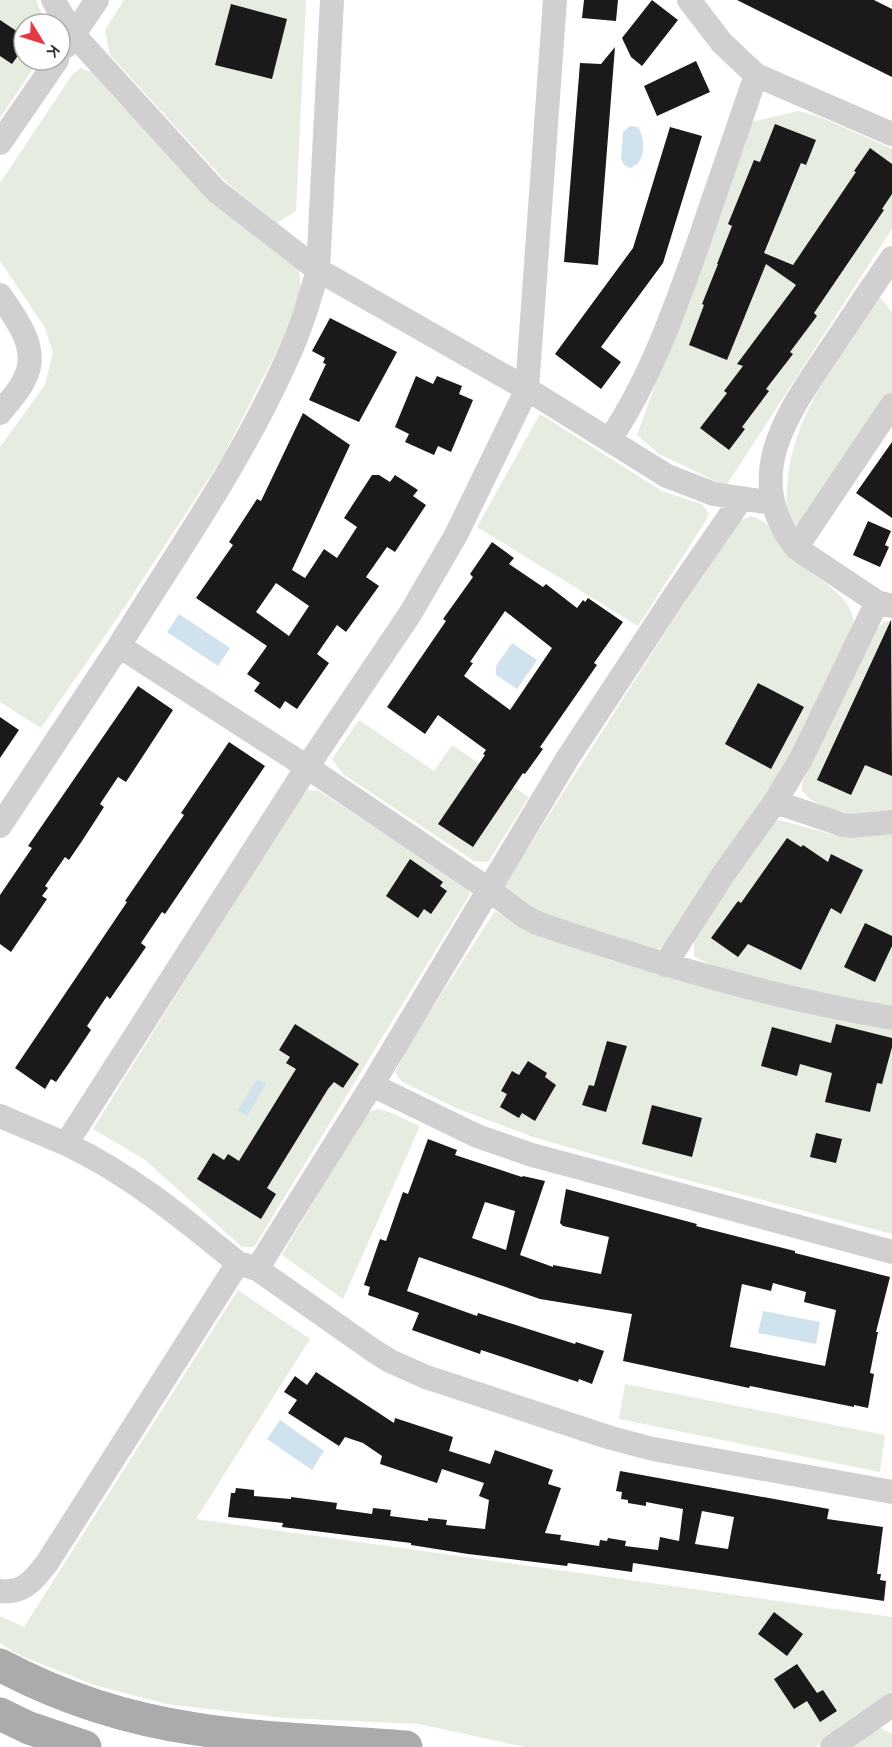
<svg xmlns="http://www.w3.org/2000/svg" width="892" height="1747" font-family="Quicksand,sans-serif">
	<style>
		.green { fill: #e6ecdf }
		.water { fill: #cfe2ee }
		.building { fill: #1a1a1a; fill-rule: evenodd }
		.lines { fill: none; stroke-linecap: round; stroke-linejoin: round }
		.minor { stroke: #d0d0d0; stroke-width: 24 }
		.primary { stroke: #ababab; stroke-width: 33 }
	</style>
	<rect width="100%" height="100%" fill="#fff"/>
	<path class="green" d="M 0,0 L 36,0 L 46,24 L 24,24 L 24,60 L 39,60 L 0,118 Z
		M 124,0 L 306,0 L 296,211 L 277,223 L 228,184 L 110,55 L 105,30 Z
		M 80,68 L 92,72 L 118,102 L 177,161 L 299,269 L 301,289 L 282,341 L 222,458 L 122,611 L 41,728 L 0,702 L 0,447 L 45,385 L 53,352 L 44,326 L 0,261 L 0,183 L 72,75 Z
		M 798,111 L 820,117 L 892,149 L 892,229 L 726,486 L 659,454 L 637,435 L 751,122 Z
		M 880,297 L 892,312 L 892,392 L 823,500 L 798,526 C 785,517 786,503 787,489 C 790,418 837,361 874,304 Z
		M 540,414 L 662,491 L 701,504 L 709,513 L 705,522 L 638,626 L 477,527 Z
		M 751,516 C 774,524 775,537 790,554 C 805,571 828,582 843,599 C 851,608 854,617 854,629 L 761,813 L 663,946 L 649,954 L 528,909 L 503,887 L 681,608 L 740,521 Z
		M 892,620 L 892,813 C 860,816 825,817 802,791 L 803,781 L 876,630 L 884,622 Z
		M 359,720 L 434,771 L 452,745 L 529,797 L 488,862 L 474,861 L 343,774 L 332,759 Z
		M 308,790 L 319,791 L 465,885 L 470,894 L 254,1247 L 242,1247 L 144,1159 L 93,1129 L 299,798 Z
		M 779,820 L 834,835 L 857,838 L 892,832 L 892,1008 C 832,996 746,987 694,956 L 694,939 L 770,823 Z
		M 495,911 L 546,938 L 610,960 L 762,1001 L 892,1030 L 892,1234 L 634,1166 L 533,1137 L 456,1108 L 401,1081 L 395,1072 L 409,1044 Z
		M 377,1109 L 389,1112 L 420,1126 L 343,1299 L 282,1255 L 366,1113 Z
		M 238,1290 L 310,1339 L 196,1519 L 892,1617 L 892,1691 L 865,1713 L 816,1747 L 525,1747 L 419,1724 L 285,1718 L 167,1704 L 94,1685 L 19,1655 L 0,1643 L 0,1616 L 24,1627 Z
		M 625,1384 L 885,1435 L 880,1472 L 619,1419 Z
		M 879,1727 L 892,1734 L 892,1747 L 851,1747 Z"/>
	<path class="water" d="M 630,126 L 638,127 C 646,139 646,164 630,168 L 624,165 L 621,159 L 623,132 Z
		M 179,614 L 230,648 L 218,666 L 167,632 Z
		M 512,643 L 537,660 L 517,689 L 496,675 L 496,666 Z
		M 257,1079 L 266,1084 L 247,1116 L 238,1110 Z
		M 763,1311 L 820,1322 L 816,1344 L 758,1333 Z
		M 280,1420 L 324,1451 L 312,1470 L 267,1439 Z"/>
	<path class="building" d="M 584,0 L 618,0 L 616,21 L 582,18 Z
		M 652,0 L 678,20 L 642,66 L 631,57 L 622,38 Z
		M 737,0 L 874,0 L 892,9 L 892,77 Z
		M 231,4 L 287,19 L 272,79 L 215,65 Z
		M 0,20 L 24,36 L 24,47 L 12,64 L 0,56 Z
		M 615,47 L 598,265 L 564,262 L 580,63 L 601,64 Z
		M 696,61 L 710,92 L 657,116 L 644,86 Z
		M 775,124 L 816,140 L 806,165 L 801,163 L 764,253 L 793,265 L 856,172 L 854,171 L 870,148 L 892,164 L 892,194 L 882,209 L 884,210 L 814,313 L 817,316 L 790,352 L 793,354 L 766,389 L 769,391 L 742,427 L 745,429 L 729,450 L 700,428 L 727,393 L 724,391 L 743,366 L 737,364 L 796,285 L 766,264 L 727,360 L 689,345 L 704,305 L 702,304 L 718,264 L 717,264 L 732,226 L 728,224 L 754,160 L 760,162 Z
		M 670,127 L 702,136 L 663,263 L 601,347 L 621,362 L 601,389 L 555,354 L 633,248 Z
		M 330,318 L 397,352 L 359,422 L 309,400 L 326,364 L 323,363 L 325,358 L 312,351 Z
		M 416,376 L 433,384 L 437,376 L 462,386 L 459,394 L 473,400 L 451,452 L 438,446 L 434,455 L 405,442 L 409,434 L 395,427 Z
		M 303,413 L 350,445 L 292,570 L 305,578 L 324,549 L 337,558 L 357,527 L 344,518 L 372,475 L 379,475 L 390,482 L 395,475 L 418,490 L 413,496 L 426,505 L 395,552 L 387,547 L 366,577 L 379,586 L 346,632 L 337,625 L 317,654 L 329,663 L 297,709 L 285,701 L 280,709 L 254,691 L 260,683 L 247,674 L 267,646 L 196,598 L 233,545 L 229,542 L 257,499 L 261,501 ZM 276,583 L 309,606 L 289,636 L 256,612 Z
		M 892,442 L 892,518 L 856,493 Z
		M 868,521 L 891,531 L 885,545 L 889,547 L 880,567 L 853,555 Z
		M 492,542 L 514,558 L 509,564 L 543,587 L 546,584 L 577,608 L 583,600 L 585,602 L 588,598 L 623,622 L 594,663 L 597,665 L 540,747 L 543,749 L 525,774 L 523,773 L 473,847 L 438,824 L 485,755 L 483,754 L 486,750 L 438,715 L 425,734 L 387,707 L 446,621 L 443,619 L 473,577 L 470,574 ZM 505,611 L 552,648 L 510,710 L 464,676 L 473,663 L 470,662 Z
		M 891,620 L 892,776 L 865,765 L 851,795 L 817,780 Z
		M 758,683 L 804,707 L 771,769 L 725,744 Z
		M 138,686 L 173,710 L 126,782 L 118,777 L 100,804 L 104,807 L 82,841 L 69,860 L 65,857 L 45,886 L 48,888 L 42,896 L 47,899 L 11,952 L 0,944 L 0,895 L 32,848 L 28,846 Z
		M 0,717 L 19,730 L 0,758 Z
		M 229,742 L 265,766 L 165,914 L 162,912 L 141,943 L 146,947 L 110,999 L 107,996 L 87,1026 L 91,1030 L 69,1063 L 56,1082 L 51,1079 L 45,1089 L 15,1068 L 127,902 L 125,901 L 184,815 L 181,813 Z
		M 787,838 L 801,847 L 803,845 L 828,862 L 831,854 L 863,870 L 841,914 L 831,908 L 801,970 L 748,944 L 738,957 L 711,938 L 738,901 L 741,903 Z
		M 410,859 L 443,882 L 440,886 L 447,891 L 431,914 L 424,909 L 418,918 L 386,896 Z
		M 865,923 L 892,936 L 892,946 L 875,982 L 844,967 Z
		M 295,1024 L 359,1064 L 343,1088 L 334,1082 L 328,1089 L 267,1188 L 276,1194 L 261,1219 L 197,1179 L 213,1153 L 224,1160 L 228,1154 L 239,1161 L 296,1069 L 286,1063 L 290,1057 L 279,1050 Z
		M 836,1024 L 892,1038 L 892,1047 L 882,1084 L 877,1083 L 870,1112 L 825,1102 L 832,1073 L 800,1064 L 797,1076 L 761,1066 L 772,1027 L 831,1043 Z
		M 607,1041 L 627,1046 L 606,1112 L 582,1105 L 589,1085 L 594,1086 Z
		M 528,1061 L 547,1073 L 545,1077 L 556,1085 L 535,1121 L 522,1113 L 519,1118 L 500,1107 L 507,1094 L 501,1091 L 512,1071 L 519,1075 Z
		M 652,1105 L 702,1118 L 692,1157 L 642,1144 Z
		M 816,1133 L 842,1139 L 836,1163 L 810,1157 Z
		M 428,1139 L 457,1150 L 455,1155 L 522,1177 L 523,1176 L 545,1181 L 520,1255 L 553,1267 L 553,1265 L 601,1274 L 609,1237 L 563,1226 L 560,1223 L 566,1189 L 697,1224 L 696,1226 L 795,1251 L 795,1253 L 890,1277 L 876,1332 L 878,1332 L 870,1373 L 874,1374 L 868,1408 L 854,1405 L 854,1407 L 750,1386 L 749,1388 L 623,1361 L 632,1314 L 540,1299 L 419,1257 L 407,1291 L 477,1316 L 478,1313 L 575,1344 L 576,1342 L 604,1351 L 592,1384 L 579,1379 L 578,1382 L 481,1350 L 480,1354 L 412,1330 L 419,1313 L 368,1295 L 370,1287 L 364,1285 L 380,1239 L 386,1241 L 403,1192 L 408,1194 ZM 485,1202 L 515,1211 L 506,1250 L 472,1238 ZM 773,1283 L 806,1292 L 804,1302 L 836,1310 L 825,1366 L 730,1347 L 742,1284 L 771,1291 Z
		M 316,1372 L 394,1423 L 395,1418 L 453,1437 L 449,1451 L 490,1464 L 495,1450 L 553,1470 L 548,1484 L 561,1488 L 545,1533 L 561,1535 L 560,1540 L 599,1546 L 600,1540 L 607,1541 L 608,1538 L 626,1541 L 625,1546 L 658,1550 L 660,1537 L 679,1541 L 683,1509 L 646,1502 L 646,1506 L 628,1503 L 628,1500 L 621,1499 L 622,1492 L 616,1491 L 620,1471 L 829,1509 L 827,1519 L 883,1527 L 877,1574 L 881,1574 L 880,1580 L 886,1581 L 884,1601 L 633,1563 L 632,1572 L 568,1563 L 567,1566 L 468,1554 L 411,1545 L 411,1543 L 282,1527 L 283,1523 L 228,1517 L 231,1493 L 235,1493 L 236,1488 L 254,1490 L 254,1496 L 291,1499 L 291,1497 L 337,1503 L 336,1509 L 372,1514 L 373,1508 L 391,1510 L 390,1516 L 428,1521 L 428,1518 L 447,1520 L 446,1525 L 485,1529 L 489,1500 L 479,1496 L 484,1483 L 442,1469 L 437,1483 L 380,1464 L 382,1456 L 363,1443 L 345,1437 L 339,1446 L 288,1413 L 297,1400 L 284,1392 L 295,1376 L 307,1385 ZM 702,1511 L 734,1517 L 728,1549 L 695,1544 Z
		M 774,1612 L 803,1634 L 787,1656 L 758,1634 Z
		M 797,1664 L 817,1693 L 823,1690 L 837,1711 L 820,1722 L 807,1701 L 794,1709 L 774,1679 Z"/>
	<g class="lines">
		<path class="minor" d="M 53,0 L 74,35 L 216,191 L 318,270 L 332,0
			M 689,0 L 722,43 L 756,75 L 892,134
			M 66,46 L 97,0
			M 0,143 L 57,60
			M 0,295 C 16,319 40,348 25,378 C 20,391 8,402 0,413
			M 892,405 L 796,548 L 877,602 L 892,606
			M 610,439 C 650,380 674,311 698,244 C 717,188 737,132 756,75
			M 796,548 C 740,476 788,413 830,350 C 851,319 871,288 892,258
			M 119,646 C 176,554 242,460 286,361 C 300,332 309,301 318,270 L 527,389 L 667,476 L 714,494 L 772,503
			M 775,802 L 843,825 L 853,826 L 892,822
			M 0,826 L 119,646 L 307,767 L 488,889 L 524,916 L 537,923 C 654,963 770,997 892,1018
			M 665,965 L 724,873 L 775,802 L 801,759 L 877,602
			M 372,1085 L 477,1136 L 532,1155 L 892,1252
			M 0,1116 L 66,1144 L 307,767 L 410,614 L 456,535 L 527,389 L 555,0
			M 66,1144 C 130,1174 184,1219 238,1263 L 257,1269 L 374,1351 L 390,1361 L 426,1377 L 611,1438 L 653,1449 L 892,1492
			M 257,1269 L 372,1085 L 567,759 L 675,595 L 742,498
			M 0,1591 C 23,1594 34,1580 47,1563 L 238,1263
			M 832,1747 L 892,1705"/>
		<path class="primary" d="M 0,1665 C 60,1697 129,1719 196,1729 C 265,1740 336,1741 406,1747
			M 0,1714 L 29,1728 L 85,1747"/>
	</g>
	<g transform="translate(42 42) rotate(128)"><circle r="28" fill="#ffffff" stroke="#adadad" stroke-width="1.5"/>
	<path d="M0-4.5L10 22L0 15L-10 22Z" fill="#e63946"/>
	<text y="-9" font-size="16" font-weight="bold" text-anchor="middle" fill="#333333">K</text>
	</g>
</svg>
